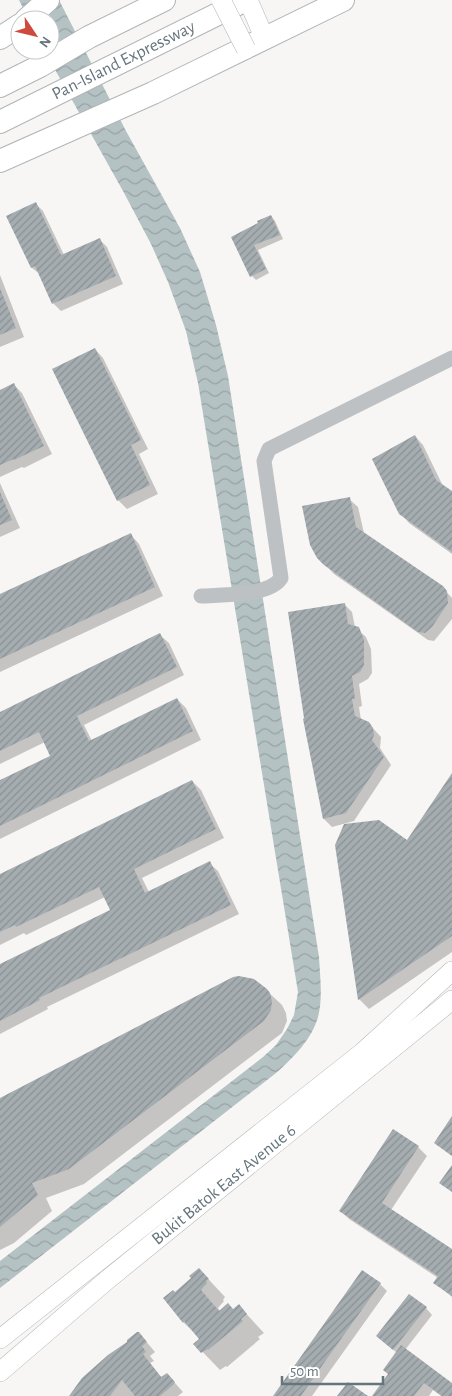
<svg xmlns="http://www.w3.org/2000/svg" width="452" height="1396" font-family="'Alegreya Sans',sans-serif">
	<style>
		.water { fill: url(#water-waves) }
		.shadow { fill: #0003 }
		.building { fill: url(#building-hatch) }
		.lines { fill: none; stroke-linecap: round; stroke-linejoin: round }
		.major-casing { stroke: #b1b6b8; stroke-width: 20 }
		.highway-casing { stroke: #b1b5b7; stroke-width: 24 }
		.minor { stroke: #bdc1c4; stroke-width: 15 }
		.major { stroke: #fff; stroke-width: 19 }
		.highway { stroke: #fff; stroke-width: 22 }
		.major-bridge-casing { stroke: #b1b6b8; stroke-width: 20; stroke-linecap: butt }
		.major-bridge { stroke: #fff; stroke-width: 19 }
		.labels { text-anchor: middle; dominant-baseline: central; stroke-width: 5; stroke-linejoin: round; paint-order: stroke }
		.street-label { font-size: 18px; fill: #66757c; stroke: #fff }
	</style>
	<defs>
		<pattern id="water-waves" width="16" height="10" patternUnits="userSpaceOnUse" patternTransform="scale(1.25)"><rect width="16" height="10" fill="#b5c2c4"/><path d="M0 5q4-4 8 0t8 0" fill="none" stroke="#97a2a4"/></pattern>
		<pattern id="building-hatch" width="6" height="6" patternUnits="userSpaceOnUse" patternTransform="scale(1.25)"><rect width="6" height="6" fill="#a5adb1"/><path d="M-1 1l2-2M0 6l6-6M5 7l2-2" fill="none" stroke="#8a9195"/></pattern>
	</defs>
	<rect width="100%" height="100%" fill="#f7f6f4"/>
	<path class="water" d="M 19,0 L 59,0 L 126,131 L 180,228 L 200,272 L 216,325 L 228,376 L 319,957 C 320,976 323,998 318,1017 C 312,1039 293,1058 276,1073 L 0,1288 L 0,1261 L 263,1057 L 276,1045 L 287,1029 L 294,1015 L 298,992 L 198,383 L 186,331 L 168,282 L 151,244 L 123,191 L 44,50 L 50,50 L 50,20 L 29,20 Z"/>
	<path class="shadow" d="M 35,203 L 43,211 L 64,255 L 99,239 L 107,247 L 123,284 L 61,311 L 54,304 L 41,275 L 32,268 Z
		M 271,216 L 275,221 L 283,239 L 258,250 L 269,273 L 256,280 L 252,276 L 233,238 Z
		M 0,275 L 24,337 L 0,347 Z
		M 95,349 L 103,358 L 148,449 L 139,454 L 158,494 L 127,509 L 118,500 Z
		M 14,385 L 22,393 L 52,454 L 24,468 L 22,467 L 0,477 L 0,391 Z
		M 415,436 L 423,445 L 443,486 L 452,493 L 452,554 L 409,523 L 400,513 Z
		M 0,483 L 20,528 L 0,537 Z
		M 349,499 L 358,507 L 364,533 L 442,587 L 452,598 L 452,619 L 434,641 L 428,640 L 334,574 L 318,557 Z
		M 131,535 L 139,544 L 163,596 L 0,672 L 0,595 Z
		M 344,604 L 352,612 L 355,627 L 366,637 L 371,649 L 372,673 L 368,679 L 359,684 L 362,706 L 359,707 L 361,720 L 369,724 L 381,737 L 380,748 L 391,765 L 354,821 L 332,827 L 324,819 L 304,720 Z
		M 160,635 L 169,643 L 184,675 L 84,725 L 92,741 L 177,699 L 186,708 L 201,740 L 0,839 L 0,782 L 52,756 L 45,742 L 0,764 L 0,713 Z
		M 452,775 L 452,952 L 369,1009 L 359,999 L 336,845 L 407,842 Z
		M 192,781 L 201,790 L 224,838 L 142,878 L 149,892 L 209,863 L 218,871 L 239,914 L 47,1007 L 48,1009 L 0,1034 L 0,966 L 112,910 L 105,897 L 26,935 L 24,933 L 0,945 L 0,875 Z
		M 266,990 L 282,1005 L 286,1013 L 287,1021 L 282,1033 L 84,1184 L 46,1198 L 52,1211 L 14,1243 L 0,1250 L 0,1100 Z
		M 393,1131 L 418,1147 L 427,1156 L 391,1210 L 452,1251 L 452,1297 L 435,1283 L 438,1278 L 349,1219 L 341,1211 Z
		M 199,1269 L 225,1297 L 223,1300 L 224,1301 L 218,1308 L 220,1311 L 234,1310 L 239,1306 L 264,1333 L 258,1337 L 260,1339 L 227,1367 L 226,1366 L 220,1370 L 195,1344 L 201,1339 L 183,1322 L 175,1294 L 193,1278 Z
		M 380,1284 L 387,1291 L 312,1396 L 275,1396 Z
		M 426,1308 L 432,1315 L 405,1350 L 452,1385 L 452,1396 L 441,1396 L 433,1390 L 429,1396 L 374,1396 L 389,1375 L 397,1353 L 377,1336 Z
		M 139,1333 L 155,1352 L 150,1356 L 154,1361 L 150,1363 L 162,1378 L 167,1374 L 183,1392 L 178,1396 L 70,1396 Z"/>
	<path class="building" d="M 36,202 L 61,255 L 100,238 L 116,276 L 52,304 L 35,266 L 31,268 L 6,216 Z
		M 271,215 L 280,235 L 254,245 L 266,269 L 250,277 L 231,237 L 258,223 L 257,221 Z
		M 0,288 L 16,328 L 0,335 Z
		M 95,348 L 141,440 L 131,445 L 150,485 L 117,501 L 52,369 Z
		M 14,383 L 44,446 L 14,460 L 14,459 L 0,465 L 0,390 Z
		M 415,435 L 436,480 L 452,491 L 452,552 L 399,514 L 372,459 Z
		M 0,492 L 12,520 L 0,525 Z
		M 350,497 L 356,527 L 443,586 L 447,591 L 448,603 L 432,627 L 425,633 L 418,632 L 324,565 L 317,558 L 310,545 L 302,506 Z
		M 131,533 L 155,587 L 0,659 L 0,594 Z
		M 345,603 L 348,624 L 359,627 L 364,640 L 364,665 L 360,672 L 352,676 L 355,699 L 352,699 L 355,716 L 369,722 L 373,728 L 374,735 L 372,740 L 384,757 L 346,813 L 323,819 L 303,719 L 304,718 L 288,612 Z
		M 160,633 L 177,667 L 77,716 L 89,741 L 177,698 L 193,731 L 0,826 L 0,780 L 50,756 L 39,732 L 0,751 L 0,712 Z
		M 452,773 L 452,936 L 358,1000 L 335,845 L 344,824 L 379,820 L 407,840 Z
		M 192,780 L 216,829 L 134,869 L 145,893 L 210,861 L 231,905 L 39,998 L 40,1000 L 0,1021 L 0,964 L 110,910 L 99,887 L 16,927 L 15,925 L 0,932 L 0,874 Z
		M 239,976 L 254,979 L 267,989 L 270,993 L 272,1001 L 271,1010 L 264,1021 L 69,1169 L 32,1183 L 38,1195 L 0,1227 L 0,1098 L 233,977 Z
		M 452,1116 L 452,1156 L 434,1143 Z
		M 393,1129 L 419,1146 L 382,1203 L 452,1249 L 452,1296 L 433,1283 L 438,1276 L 339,1211 Z
		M 452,1165 L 452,1192 L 439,1183 Z
		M 199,1268 L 209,1279 L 206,1281 L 207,1283 L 201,1290 L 219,1311 L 228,1303 L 233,1309 L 239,1304 L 247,1314 L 241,1319 L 243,1321 L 208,1350 L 208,1349 L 201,1353 L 193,1344 L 199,1339 L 184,1321 L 183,1323 L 163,1298 L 173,1290 L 175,1292 L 191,1278 L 189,1276 Z
		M 362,1270 L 381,1283 L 331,1353 L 301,1396 L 273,1396 Z
		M 409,1294 L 427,1307 L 393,1350 L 376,1336 Z
		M 137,1332 L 139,1332 L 147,1342 L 142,1346 L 146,1352 L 143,1354 L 161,1377 L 167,1373 L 175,1382 L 173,1385 L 160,1396 L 135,1396 L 122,1380 L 110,1396 L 69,1396 L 82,1378 L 108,1355 L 127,1342 L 127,1340 Z
		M 401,1345 L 452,1383 L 452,1396 L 442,1396 L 424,1383 L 414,1396 L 372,1396 L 388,1374 L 383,1370 Z
		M 348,1382 L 368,1396 L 337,1396 Z"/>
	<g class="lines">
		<defs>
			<g id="major">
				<path d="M 248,0 L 265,39"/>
				<path d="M 0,1339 L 363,1052 L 452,971"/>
				<path id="s1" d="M 0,1372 L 107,1280 L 452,1000"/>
			</g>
			<g id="highway">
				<path d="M 26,20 L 48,0"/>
				<path d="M 0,38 L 20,25"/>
				<path d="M 0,86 L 40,66 L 89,37 L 164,0"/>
				<path id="s2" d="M 0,122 L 246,0"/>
				<path d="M 0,161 L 153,93 L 343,0"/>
			</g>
		</defs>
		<use href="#major" class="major-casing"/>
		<use href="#highway" class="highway-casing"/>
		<path class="minor" d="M 201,596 C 221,595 270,596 281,578 L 264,461 L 269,449 L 452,358"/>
		<use href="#major" class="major"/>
		<use href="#highway" class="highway"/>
		<defs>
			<path id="major-bridge" d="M 221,0 L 246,49"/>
		</defs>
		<use href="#major-bridge" class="major-bridge-casing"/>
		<use href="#major-bridge" class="major-bridge"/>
	</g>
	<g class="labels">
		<g class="street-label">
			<text stroke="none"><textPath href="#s2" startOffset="138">Pan-Island Expressway</textPath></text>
			<text stroke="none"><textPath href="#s1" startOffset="292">Bukit Batok East Avenue 6</textPath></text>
		</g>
	</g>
	<g transform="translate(35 35) rotate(125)"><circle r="24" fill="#ffffff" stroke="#c2c8cb"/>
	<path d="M0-4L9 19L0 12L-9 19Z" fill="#ce4a3d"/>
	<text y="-8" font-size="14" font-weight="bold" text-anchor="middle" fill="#66757c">N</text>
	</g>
	<path d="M282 1376v8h101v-8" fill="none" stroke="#66757c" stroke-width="2.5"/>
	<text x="290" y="1376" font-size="15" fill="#66757c" stroke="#ffffff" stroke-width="4" paint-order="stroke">50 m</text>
</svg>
